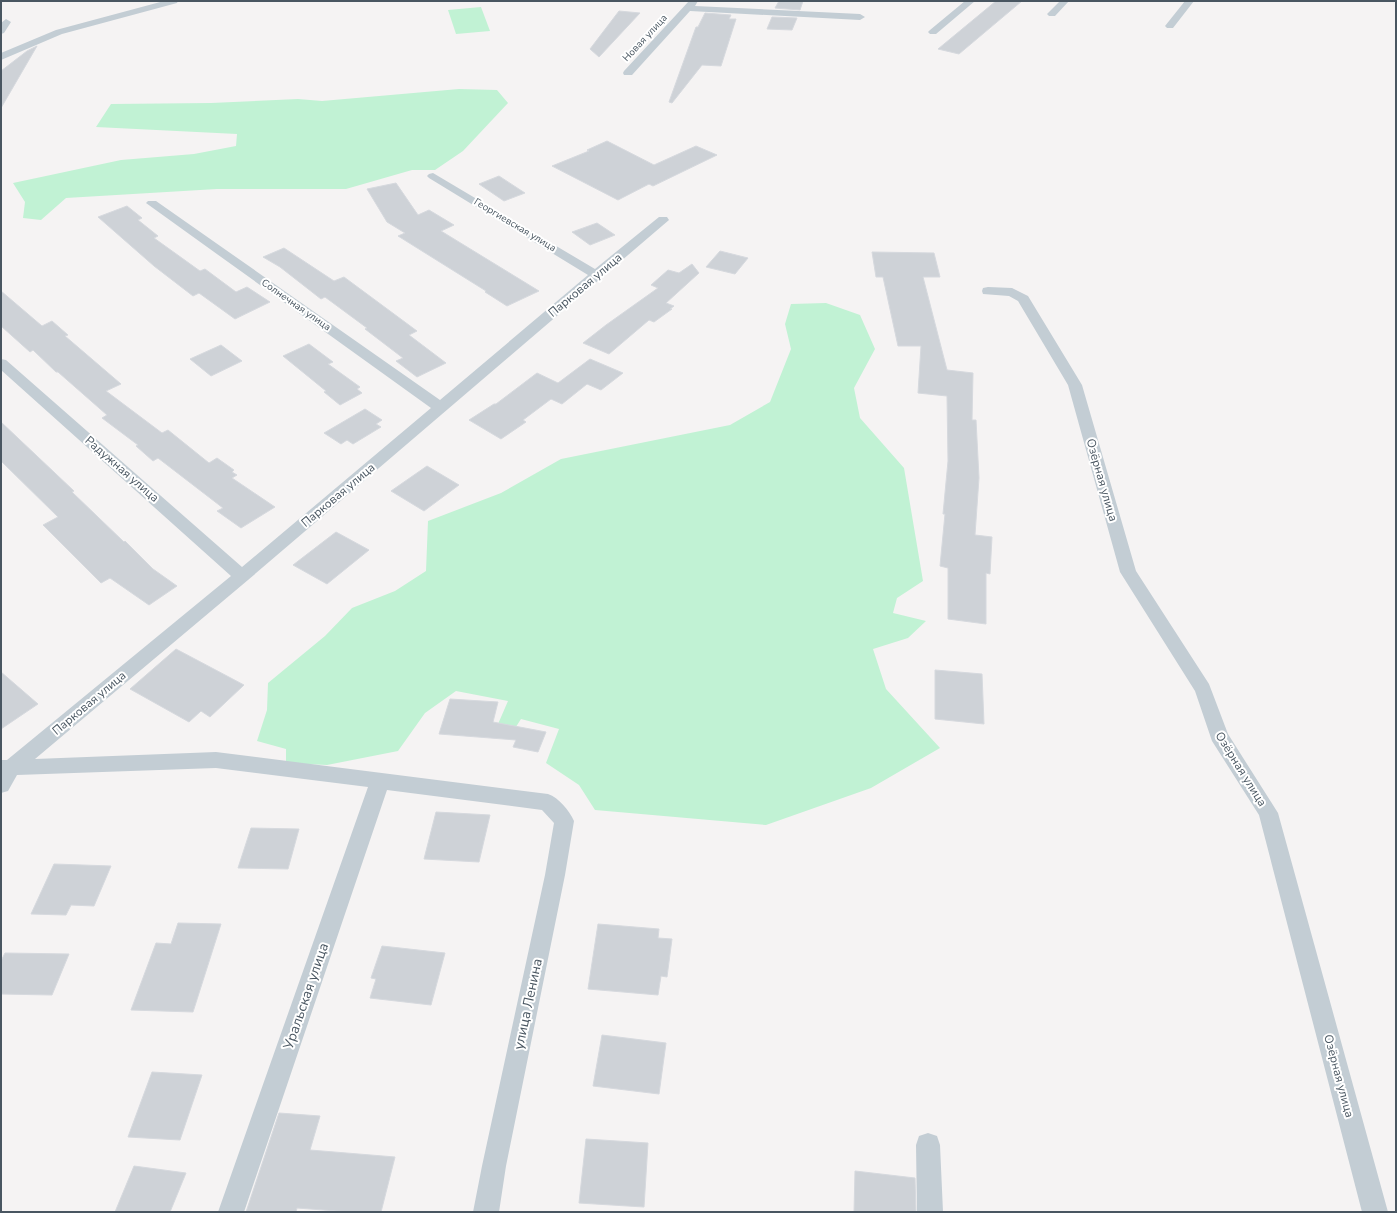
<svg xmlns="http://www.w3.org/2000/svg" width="1397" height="1213" font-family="'Nunito Sans',sans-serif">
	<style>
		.green { fill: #c1f2d4 }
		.building { fill: #ced2d7; stroke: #d6d9de }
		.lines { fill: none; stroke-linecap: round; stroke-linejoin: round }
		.minor { fill: #c3cdd4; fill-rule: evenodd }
		.labels { text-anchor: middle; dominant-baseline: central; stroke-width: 4; stroke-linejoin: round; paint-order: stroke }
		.far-street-label { font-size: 10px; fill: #495661; stroke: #fff }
		.street-label { font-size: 12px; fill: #495661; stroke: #fff }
		.near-street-label { font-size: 14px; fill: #495661; stroke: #fff }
	</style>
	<rect width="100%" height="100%" fill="#f5f3f3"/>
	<path class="green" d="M 481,7 L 490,31 L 456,34 L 448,10 Z
		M 459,89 L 497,90 L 508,103 L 463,151 L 435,170 L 412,170 L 346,189 L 217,189 L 66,198 L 41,220 L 23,218 L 25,202 L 13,183 L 121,160 L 194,154 L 236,146 L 237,134 L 96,127 L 111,104 L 211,103 L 298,99 L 322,101 Z
		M 826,303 L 860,315 L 875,349 L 854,388 L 860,418 L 904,468 L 923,581 L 897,598 L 893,613 L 926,621 L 908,638 L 873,649 L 886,689 L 940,748 L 871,788 L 766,825 L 595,810 L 579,785 L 546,763 L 559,729 L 521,719 L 512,733 L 495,731 L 508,701 L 456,691 L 425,713 L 398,751 L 327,765 L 286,763 L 286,749 L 257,741 L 267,710 L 268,683 L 325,636 L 352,608 L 395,591 L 426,571 L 428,521 L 501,493 L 561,459 L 730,425 L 770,402 L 791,349 L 785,324 L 791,304 Z"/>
	<path class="building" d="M 779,1 L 803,1 L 800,10 L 775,8 Z
		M 996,1 L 1022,1 L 959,54 L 938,49 Z
		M 619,11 L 640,13 L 599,57 L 590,49 Z
		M 705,13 L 731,15 L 729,19 L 736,19 L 721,66 L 702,65 L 672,103 L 669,102 L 696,27 L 698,27 Z
		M 772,17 L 797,18 L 792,30 L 767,29 Z
		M 37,46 L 1,108 L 1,71 L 27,51 Z
		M 607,141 L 654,165 L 696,146 L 717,155 L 653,186 L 649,184 L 618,200 L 552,166 L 589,151 L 587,150 Z
		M 499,176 L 525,193 L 504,201 L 479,184 Z
		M 396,183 L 418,215 L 429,210 L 454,225 L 441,231 L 539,291 L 507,306 L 485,292 L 486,291 L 398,236 L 405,233 L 387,222 L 367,189 Z
		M 127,206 L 142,218 L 138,220 L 158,236 L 154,238 L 200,271 L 205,269 L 236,292 L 247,287 L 270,302 L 235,319 L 199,293 L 193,296 L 154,266 L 98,217 Z
		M 597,223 L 615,235 L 590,245 L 572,232 Z
		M 284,248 L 334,281 L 344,277 L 417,331 L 409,335 L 446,363 L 417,377 L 396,361 L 403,358 L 365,329 L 367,328 L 325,297 L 321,299 L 280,267 L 263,257 Z
		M 720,251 L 748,258 L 735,274 L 706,267 Z
		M 872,252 L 934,253 L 940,277 L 923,277 L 947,370 L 973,373 L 972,420 L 976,420 L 979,478 L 975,535 L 992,537 L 990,574 L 986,573 L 986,624 L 948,619 L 948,568 L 940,566 L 945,514 L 943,514 L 948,461 L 947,396 L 918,393 L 921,346 L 898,346 L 883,277 L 876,277 Z
		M 692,264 L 699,273 L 666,303 L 674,306 L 670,309 L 672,309 L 654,322 L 649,320 L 609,354 L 583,343 L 606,325 L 658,288 L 651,285 L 668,270 L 679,273 Z
		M 1,291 L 42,326 L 52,321 L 68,335 L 65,336 L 121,384 L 106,391 L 162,433 L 168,430 L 209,463 L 217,458 L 234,470 L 232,472 L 237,475 L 232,478 L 275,507 L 241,528 L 217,511 L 223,508 L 158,458 L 153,461 L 136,446 L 138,445 L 102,418 L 107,415 L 58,372 L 56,372 L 33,350 L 30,352 L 1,326 Z
		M 309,344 L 333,362 L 328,364 L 360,387 L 357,389 L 362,393 L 340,405 L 324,392 L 326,391 L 283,356 Z
		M 221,345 L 242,361 L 211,376 L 190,359 Z
		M 590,359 L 623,373 L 601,390 L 587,384 L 562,404 L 551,399 L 523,420 L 526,422 L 501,439 L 469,420 L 494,404 L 496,404 L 537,373 L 558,383 Z
		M 365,409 L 382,420 L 376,424 L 381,427 L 353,444 L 347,440 L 341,444 L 324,433 Z
		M 1,422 L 74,491 L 72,492 L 124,542 L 125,541 L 153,569 L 177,586 L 149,605 L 110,578 L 101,583 L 43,525 L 58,517 L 1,461 Z
		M 427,466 L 459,485 L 424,511 L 391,491 Z
		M 336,532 L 369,550 L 327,584 L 293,565 Z
		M 176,649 L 244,685 L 210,717 L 201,711 L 189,722 L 130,689 Z
		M 935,670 L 982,674 L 984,724 L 935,719 Z
		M 1,672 L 38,704 L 1,729 Z
		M 450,699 L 498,702 L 493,722 L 546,732 L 538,752 L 513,747 L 516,740 L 439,734 Z
		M 436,812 L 490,815 L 479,862 L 424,859 Z
		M 251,828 L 299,829 L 288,869 L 238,868 Z
		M 54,864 L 111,866 L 94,906 L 71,905 L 66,915 L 31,914 Z
		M 178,923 L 221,924 L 193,1012 L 131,1010 L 156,943 L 171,944 Z
		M 598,924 L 659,929 L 658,938 L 672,939 L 667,977 L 661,976 L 658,995 L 588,989 Z
		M 382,946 L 445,953 L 431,1005 L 370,998 L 376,979 L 371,978 Z
		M 5,953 L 69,954 L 52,995 L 1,994 L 1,961 Z
		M 602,1035 L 666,1043 L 659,1094 L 593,1086 Z
		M 152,1072 L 202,1075 L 180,1140 L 128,1137 Z
		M 279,1113 L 320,1116 L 310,1150 L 395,1157 L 381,1212 L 350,1212 L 297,1208 L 296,1212 L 246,1212 Z
		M 586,1139 L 648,1143 L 644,1207 L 579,1203 Z
		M 134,1166 L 186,1173 L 170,1212 L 115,1212 Z
		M 855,1171 L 915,1178 L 916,1212 L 854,1212 Z"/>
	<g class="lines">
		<path class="minor" d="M 164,1 L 178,1 L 177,3 L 62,34 L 1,60 L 1,53 L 56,30 Z
			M 689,1 L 698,1 L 695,6 L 860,14 L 865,17 L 860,20 L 690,11 L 632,75 L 624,75 L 623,73 L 624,71 Z
			M 965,1 L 975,1 L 936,34 L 930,34 L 928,32 L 930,30 Z
			M 1060,1 L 1069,1 L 1055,16 L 1049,16 L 1047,14 Z
			M 1185,1 L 1194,1 L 1173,28 L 1167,28 L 1165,26 Z
			M 6,19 L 11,22 L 4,33 L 1,34 L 1,23 Z
			M 433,173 L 595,269 L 659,217 L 667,217 L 669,220 L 248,580 L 35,759 L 216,752 L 548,794 C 559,798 569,810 574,821 L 565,875 L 506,1166 L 499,1212 L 473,1212 L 482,1166 L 545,875 L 554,823 L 542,810 L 387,790 L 244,1212 L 218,1212 L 368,787 L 216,768 L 17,775 L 8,791 L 1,793 L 1,760 L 7,760 L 231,576 L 1,370 L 1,359 L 6,360 L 242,567 L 431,408 L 146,203 L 148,201 L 156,201 L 440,400 L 588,275 L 429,178 L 427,176 L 429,174 Z
			M 988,287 L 1012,288 L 1028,296 L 1082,385 L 1136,571 L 1209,684 L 1228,734 L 1278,813 L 1388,1212 L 1362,1212 L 1259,815 L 1212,741 L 1195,691 L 1120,572 L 1068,385 L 1018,301 L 1009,296 L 983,294 L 982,291 L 983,288 Z
			M 928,1133 L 937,1136 L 940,1145 L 943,1212 L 917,1212 L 916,1145 L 919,1136 Z"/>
	</g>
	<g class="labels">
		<g class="far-street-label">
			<text transform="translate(645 38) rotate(-47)">Новая улица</text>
			<text transform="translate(515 225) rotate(31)">Георгиевская улица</text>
			<text transform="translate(296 305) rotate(35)">Солнечная улица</text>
		</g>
		<g class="street-label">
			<text transform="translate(585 285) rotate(-40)">Парковая улица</text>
			<text transform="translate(122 469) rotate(41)">Радужная улица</text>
			<text transform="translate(1102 480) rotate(74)">Озёрная улица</text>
			<text transform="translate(338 495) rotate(-40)">Парковая улица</text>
			<text transform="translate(89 703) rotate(-40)">Парковая улица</text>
			<text transform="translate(1241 769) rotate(58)">Озёрная улица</text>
			<text transform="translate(1339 1076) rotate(75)">Озёрная улица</text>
		</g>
		<g class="near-street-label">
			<text transform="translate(306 996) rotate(-71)">Уральская улица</text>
			<text transform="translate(528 1004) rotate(-78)">улица Ленина</text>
		</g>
	</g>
	<rect width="1397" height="1213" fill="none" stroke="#495661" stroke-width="4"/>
</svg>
